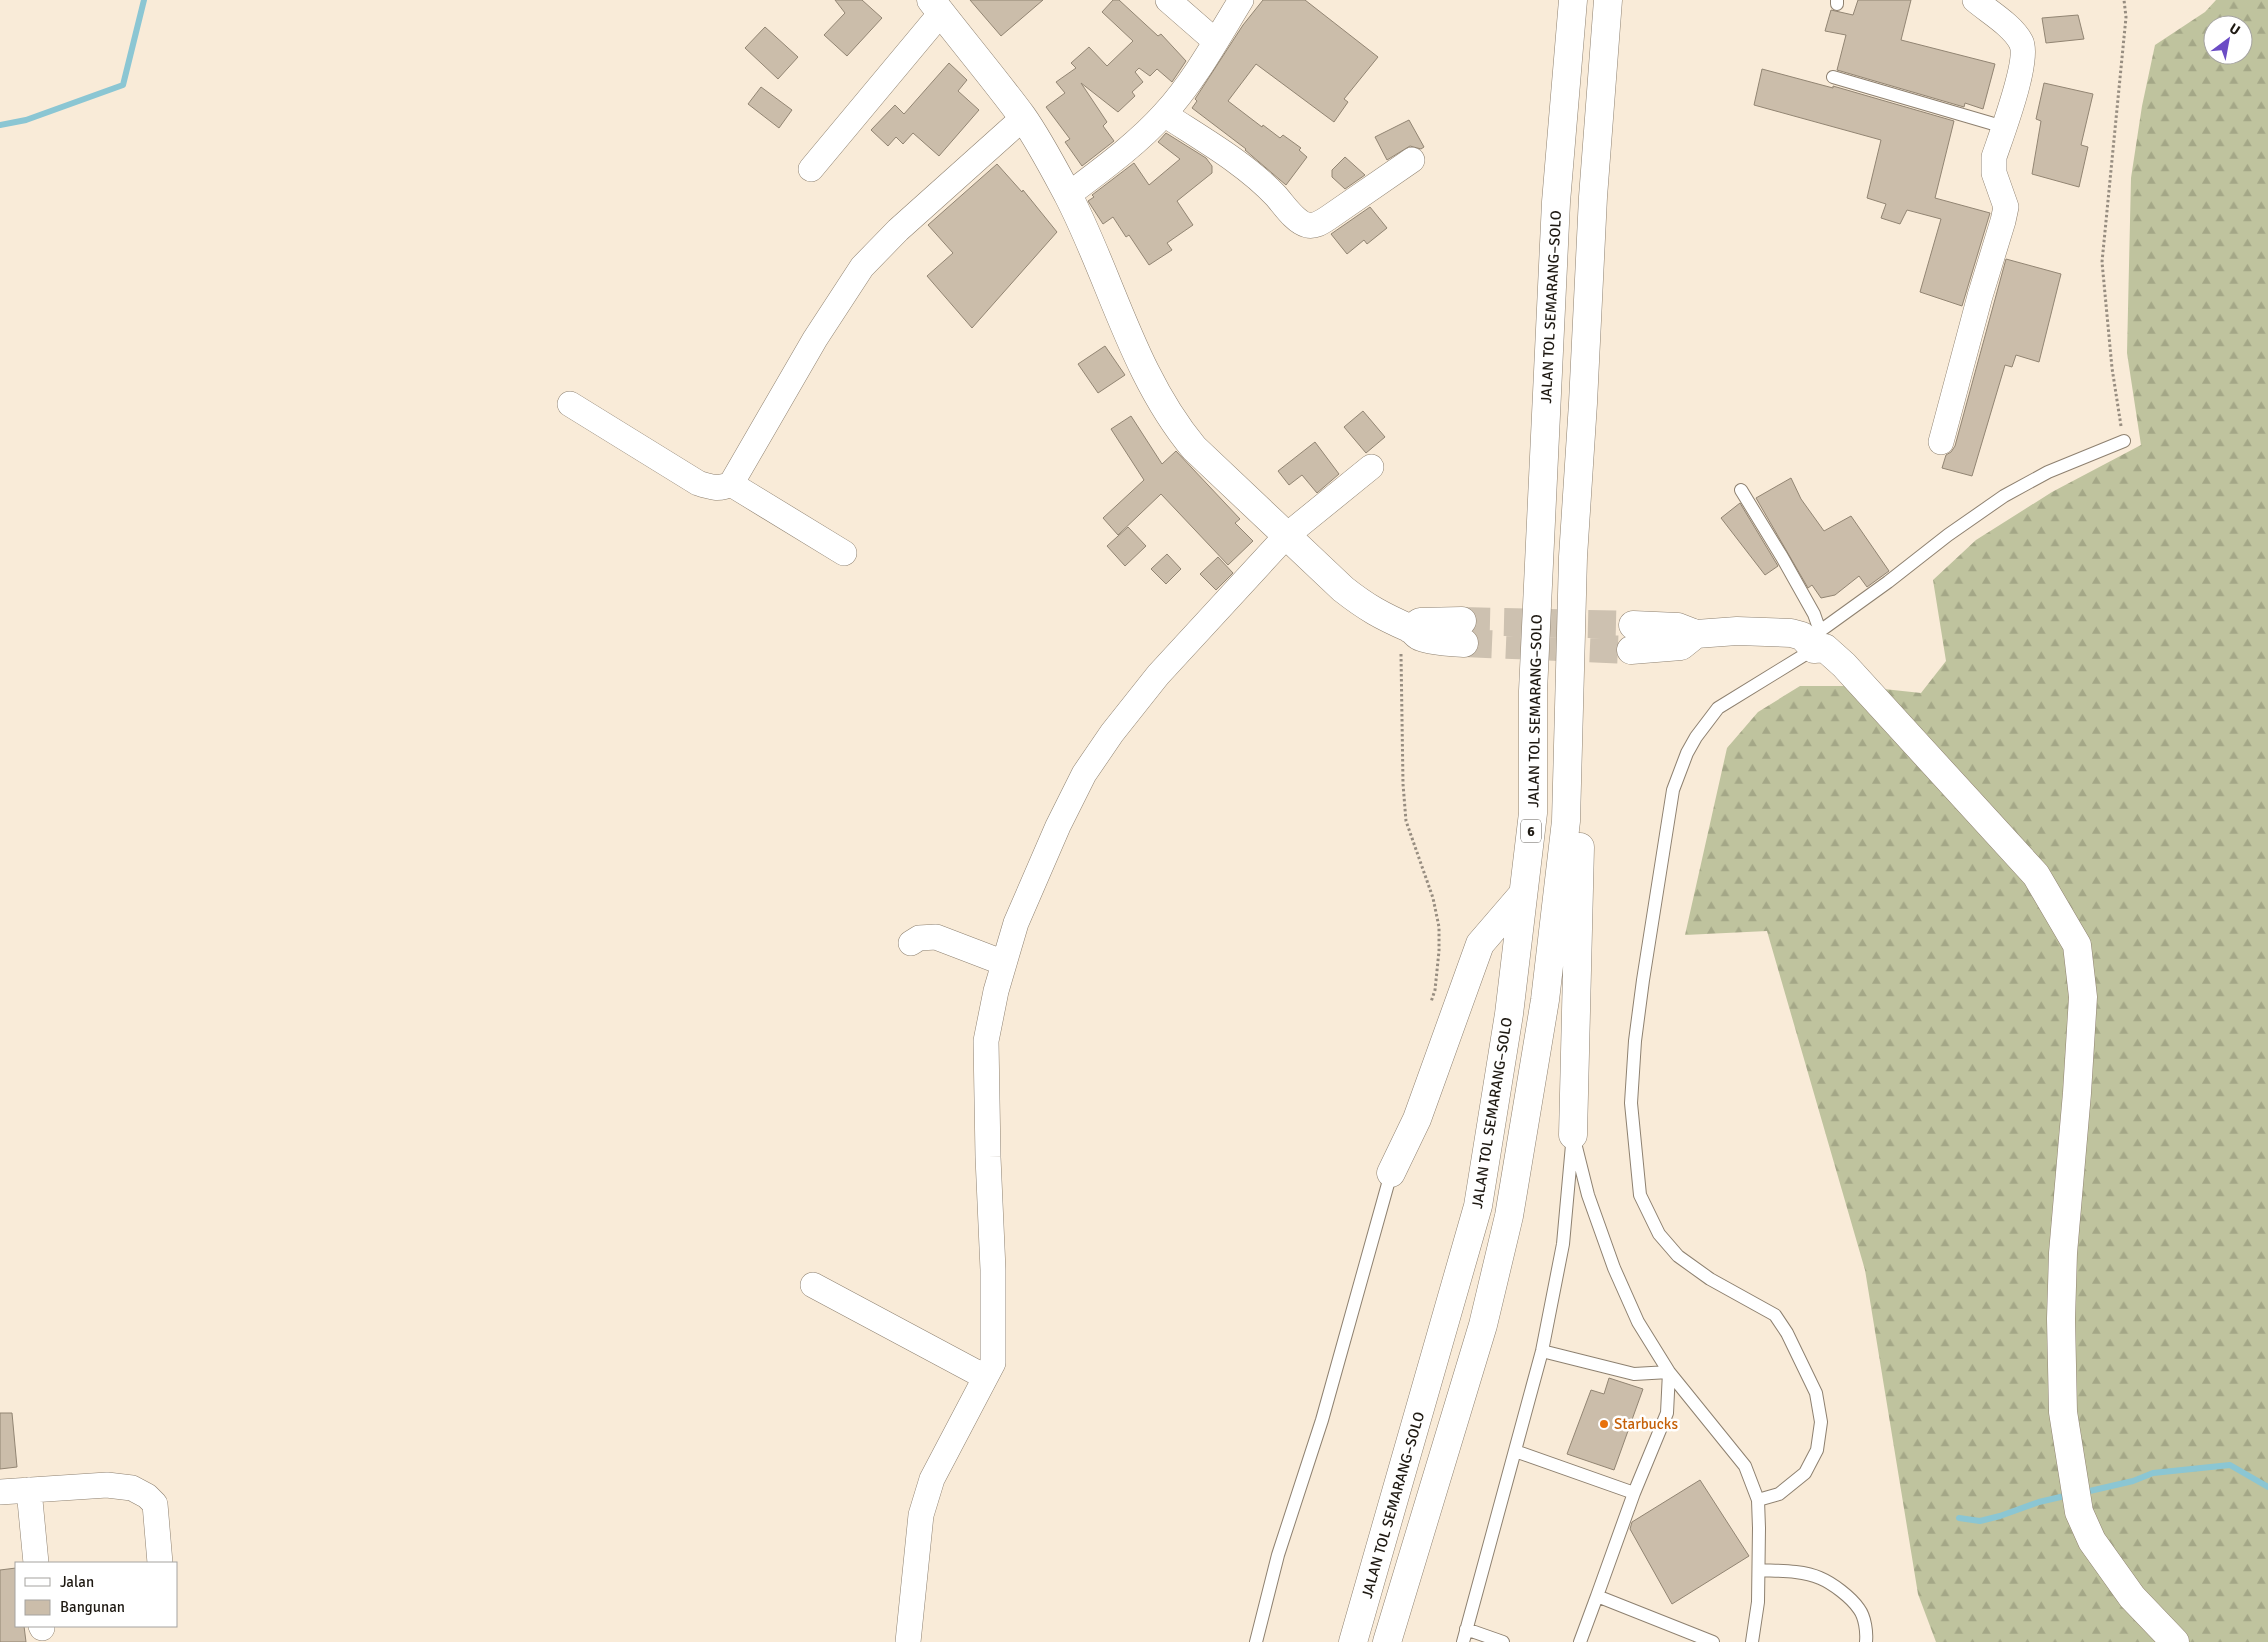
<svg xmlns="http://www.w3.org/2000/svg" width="2268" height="1642" font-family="Signika,sans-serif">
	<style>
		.forest { fill: url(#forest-firs); fill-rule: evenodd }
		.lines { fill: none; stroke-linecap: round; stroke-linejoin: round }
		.stream { stroke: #8bc6d3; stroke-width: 6 }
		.building { fill: #cbbdaa; stroke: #928573 }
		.tertiary-tunnel { stroke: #cdc1b0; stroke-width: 28; stroke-dasharray: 28 14; stroke-linecap: butt }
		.service-casing { stroke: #8e8170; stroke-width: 14 }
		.minor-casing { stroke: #8e8170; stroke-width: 26 }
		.tertiary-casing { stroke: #8e8170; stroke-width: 29 }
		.motorway-casing { stroke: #8e8170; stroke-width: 29 }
		.path { stroke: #978d80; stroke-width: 3; stroke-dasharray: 2.5 2.5; stroke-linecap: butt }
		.service { stroke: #fff; stroke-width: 12 }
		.minor { stroke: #fff; stroke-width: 25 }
		.tertiary { stroke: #fff; stroke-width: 28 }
		.motorway { stroke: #fff; stroke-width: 28 }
		.food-dot { fill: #e8710a; stroke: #fff; stroke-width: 2 }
		.labels { text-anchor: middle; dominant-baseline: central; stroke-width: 5; stroke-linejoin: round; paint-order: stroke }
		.shield { fill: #fff; stroke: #625e59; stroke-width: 1 }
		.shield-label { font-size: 14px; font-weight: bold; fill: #1e1912 }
		.street-label { font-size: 15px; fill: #1e1912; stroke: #fff }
		.food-label { font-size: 15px; fill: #c56008; stroke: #fff; text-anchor: start }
	</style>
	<defs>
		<pattern id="forest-firs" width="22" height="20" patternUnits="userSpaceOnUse" patternTransform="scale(1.25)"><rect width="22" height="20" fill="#bfc39e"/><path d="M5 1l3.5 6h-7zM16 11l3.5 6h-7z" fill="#a4a787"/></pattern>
	</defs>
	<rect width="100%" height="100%" fill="#f9ebd8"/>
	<path class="forest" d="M 2216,0 L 2268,0 L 2268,1642 L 1936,1642 L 1918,1594 L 1865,1270 L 1767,931 L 1685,935 L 1727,748 L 1758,712 L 1800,686 L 1856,686 L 1921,693 L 1946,661 L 1933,580 L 1976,540 L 2052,492 L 2141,445 L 2127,353 L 2131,178 L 2142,106 L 2155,45 L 2205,12 ZM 2213,25 L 2243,25 L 2243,55 L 2213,55 Z"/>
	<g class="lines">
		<path class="stream" d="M 0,125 L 26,120 L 123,85 L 144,0
			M 2081,1493 L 2133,1481 L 2153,1473 L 2230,1465 L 2268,1487
			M 1959,1518 L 1980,1521 L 2000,1516 L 2039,1502 L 2069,1495"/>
	</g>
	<path class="building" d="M 835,0 L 862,0 L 882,18 L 847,56 L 824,35 L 845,13 Z
		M 970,0 L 1043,0 L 1001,36 Z
		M 1113,0 L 1119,0 L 1158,36 L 1161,34 L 1186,61 L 1172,82 L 1157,69 L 1150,76 L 1139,68 L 1135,72 L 1143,82 L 1132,92 L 1135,96 L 1118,112 L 1081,83 L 1107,122 L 1103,126 L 1114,141 L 1082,166 L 1065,142 L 1070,139 L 1046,107 L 1065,93 L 1056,82 L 1076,68 L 1071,63 L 1089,47 L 1107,66 L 1133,41 L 1102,12 Z
		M 1263,0 L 1305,0 L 1378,57 L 1344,99 L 1348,102 L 1334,122 L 1256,64 L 1228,101 L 1262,127 L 1263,125 L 1280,138 L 1283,135 L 1301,148 L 1299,150 L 1307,157 L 1286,185 L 1245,150 L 1246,149 L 1192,108 L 1197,101 L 1195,99 L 1243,25 Z
		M 1858,0 L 1911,0 L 1901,40 L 1995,64 L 1983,109 L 1965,103 L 1964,107 L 1837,70 L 1846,35 L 1825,31 L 1831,10 L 1853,15 Z
		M 2078,15 L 2084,39 L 2046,43 L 2042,18 Z
		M 765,27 L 798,57 L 778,79 L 745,48 Z
		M 949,63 L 967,80 L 958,91 L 979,110 L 939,156 L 913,133 L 903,144 L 896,137 L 888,146 L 871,130 L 895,105 L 904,114 Z
		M 1762,69 L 1833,88 L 1833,86 L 1954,121 L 1935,198 L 1990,213 L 1962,306 L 1920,292 L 1941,219 L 1907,210 L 1900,224 L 1881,218 L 1886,204 L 1867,198 L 1881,140 L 1754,105 Z
		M 2044,83 L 2093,94 L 2081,145 L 2088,147 L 2079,187 L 2032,174 L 2041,121 L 2036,119 Z
		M 761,87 L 792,110 L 779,128 L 748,104 Z
		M 1409,120 L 1424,147 L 1421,149 L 1410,146 L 1387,160 L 1375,137 Z
		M 1166,133 L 1206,158 L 1212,166 L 1212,173 L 1177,201 L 1193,225 L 1167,243 L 1172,250 L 1149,265 L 1129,235 L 1126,237 L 1113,217 L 1103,224 L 1088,201 L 1094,197 L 1092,195 L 1134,163 L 1149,185 L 1180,159 L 1158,142 Z
		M 1345,157 L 1365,175 L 1345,189 L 1332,177 L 1332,170 Z
		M 997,164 L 1022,192 L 1023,190 L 1057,232 L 972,328 L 927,276 L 953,253 L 928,225 Z
		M 1370,207 L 1387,228 L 1367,244 L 1364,240 L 1347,254 L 1331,234 Z
		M 2006,259 L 2061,274 L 2039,362 L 2016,355 L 2012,367 L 2005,365 L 1972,476 L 1942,468 L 1946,455 L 1951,452 L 1955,446 Z
		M 1105,346 L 1125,375 L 1098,393 L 1078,364 Z
		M 1363,411 L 1385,437 L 1366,453 L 1344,427 Z
		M 1131,416 L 1162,464 L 1176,451 L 1240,519 L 1235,523 L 1253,541 L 1228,565 L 1161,494 L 1118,535 L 1103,518 L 1144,480 L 1111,429 Z
		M 1315,442 L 1339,474 L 1317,493 L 1302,475 L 1289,485 L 1278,471 Z
		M 1791,478 L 1801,499 L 1824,531 L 1851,516 L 1889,571 L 1867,587 L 1859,576 L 1835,595 L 1821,598 L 1812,585 L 1808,588 L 1756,498 Z
		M 1740,503 L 1778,566 L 1765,575 L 1721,518 Z
		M 1128,527 L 1146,546 L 1125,566 L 1107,546 Z
		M 1167,554 L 1181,569 L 1166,584 L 1151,569 Z
		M 1218,557 L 1233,573 L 1216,590 L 1200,574 Z
		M 1609,1378 L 1643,1389 L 1614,1470 L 1567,1454 L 1591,1390 L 1604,1394 Z
		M 0,1413 L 12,1413 L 17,1467 L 0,1469 Z
		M 1700,1480 L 1749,1556 L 1672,1604 L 1630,1529 L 1632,1522 Z
		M 16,1568 L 16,1626 L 24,1626 L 26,1642 L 0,1642 L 0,1570 Z"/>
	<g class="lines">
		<path class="tertiary-tunnel" d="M 1462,621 L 1633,625
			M 1464,643 L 1631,650"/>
		<defs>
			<path id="service" d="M 1837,0 L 1837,4
				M 1833,77 L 2004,127
				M 1741,490 L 1782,557 L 1814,614 L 1820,631
				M 1573,1135 L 1588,1195 L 1614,1268 L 1638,1322 L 1669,1372 L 1745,1466 L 1758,1500 L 1759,1528 L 1758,1602 L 1752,1642
				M 1542,1351 L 1634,1374 L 1669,1372 L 1667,1413 L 1634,1493
				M 1515,1451 L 1634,1493 L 1597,1596 L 1713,1642
				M 1758,1500 L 1779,1494 L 1805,1473 L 1817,1450 L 1821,1422 L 1816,1393 L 1787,1333 L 1775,1315 L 1710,1279 L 1678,1256 L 1659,1234 L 1640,1195 L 1631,1103 L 1635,1041 L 1643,980 L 1673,790 L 1687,753 L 1696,737 L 1718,708 L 1814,649 L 1820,631 L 1888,582 L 1948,535 L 2004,496 L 2048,472 L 2124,441
				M 1759,1570 C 1777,1571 1802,1570 1820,1578 C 1832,1583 1851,1597 1859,1609 C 1865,1617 1867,1632 1866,1642
				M 1466,1629 L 1503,1642
				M 1256,1642 L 1278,1555 L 1322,1420 L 1391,1173
				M 1463,1642 L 1542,1351 L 1563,1244 L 1572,1145
				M 1580,1642 L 1597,1596"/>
			<path id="minor" d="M 1168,0 L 1215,41
				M 1164,114 C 1202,139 1245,163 1276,196 C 1284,205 1295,222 1307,225 C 1315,227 1322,222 1328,218 L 1412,160
				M 811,169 L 941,13
				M 1068,195 C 1101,170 1136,145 1164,114 C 1195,80 1217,39 1241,0
				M 570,404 L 698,483 C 710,487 719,490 731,484 L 815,339 L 862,267 L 898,230 L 1023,118
				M 1941,442 L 1980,296 L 2003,221 L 2006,207 L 1994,173 L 1994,157 C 2001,136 2030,60 2021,42 C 2012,25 1989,12 1975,0
				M 731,484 L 844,553
				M 911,943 L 919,938 L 936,937 L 1004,963
				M 813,1285 L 985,1377
				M 29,1490 L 36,1563
				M 0,1492 L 107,1485 L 132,1488 L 147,1496 L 155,1504 L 160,1563
				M 41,1626 L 42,1628
				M 908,1642 L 921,1515 L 932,1479 L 993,1363 L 993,1270 L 988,1157 L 986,1041 L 996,991 L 1016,923 L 1058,826 L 1084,774 L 1112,733 L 1158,675 L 1286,536 L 1371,467"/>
			<path id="tertiary" d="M 931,0 C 961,39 993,77 1022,116 C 1039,140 1054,169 1068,195 C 1111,278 1133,375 1194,448 L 1343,589 C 1367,608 1382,616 1409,628 C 1414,630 1416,636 1421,637 C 1434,642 1450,642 1464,643
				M 1633,625 L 1678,627 L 1696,634 L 1737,631 L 1791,633 L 1802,636 L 1814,649 L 1825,648 L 1844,665 L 2036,875 L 2077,945 L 2083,997 L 2077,1093 L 2063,1253 L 2061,1319 L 2063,1412 L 2079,1512 L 2092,1541 L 2132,1597 L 2175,1642
				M 1410,629 L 1420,622 L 1462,621
				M 1631,650 L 1681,646 L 1696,634"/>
			<path id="motorway" d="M 1573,1135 L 1580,847
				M 1391,1173 L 1417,1119 L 1480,944 L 1523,894
				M 1353,1642 L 1478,1206 L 1509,1014 L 1533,813 L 1533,691 L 1556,202 L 1573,0
				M 1387,1642 L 1483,1325 L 1509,1216 L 1545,1000 L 1566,821 L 1573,557 L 1583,403 L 1593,197 L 1608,0"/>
		</defs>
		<use href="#service" class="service-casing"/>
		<use href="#minor" class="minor-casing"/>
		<use href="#tertiary" class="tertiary-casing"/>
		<use href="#motorway" class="motorway-casing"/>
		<path class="path" d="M 2121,426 L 2112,368 L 2102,262 L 2126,17 L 2124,0
			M 1401,654 L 1403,784 L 1406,821 L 1433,898 L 1439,927 L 1439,951 L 1435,990 L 1431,1002"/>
		<use href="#service" class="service"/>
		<use href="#minor" class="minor"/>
		<use href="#tertiary" class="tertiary"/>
		<use href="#motorway" class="motorway"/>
	</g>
	<circle class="food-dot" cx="1604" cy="1424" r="5"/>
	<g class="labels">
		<rect class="shield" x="1521" y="819.5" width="20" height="23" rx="4"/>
		<g class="shield-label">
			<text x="1531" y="831">6</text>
		</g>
		<g class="street-label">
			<text transform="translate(1551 307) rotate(-87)">JALAN TOL SEMARANG–SOLO</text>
			<text transform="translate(1535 711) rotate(-89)">JALAN TOL SEMARANG–SOLO</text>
			<text transform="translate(1492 1113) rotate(-81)">JALAN TOL SEMARANG–SOLO</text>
			<text transform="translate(1393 1505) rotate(-74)">JALAN TOL SEMARANG–SOLO</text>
		</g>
		<g class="food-label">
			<text x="1614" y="1424">Starbucks</text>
		</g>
	</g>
	<rect x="15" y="1562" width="162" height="65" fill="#ffffff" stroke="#a5a3a0"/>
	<rect x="25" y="1578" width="25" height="8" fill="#ffffff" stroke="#a5a3a0"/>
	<text x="60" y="1587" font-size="15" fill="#1e1912">Jalan</text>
	<rect x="25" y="1600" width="25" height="15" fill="#cbbdaa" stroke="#a5a3a0"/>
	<text x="60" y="1612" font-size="15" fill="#1e1912">Bangunan</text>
	<g transform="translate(2228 40) rotate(32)"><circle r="24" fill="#ffffff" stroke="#a5a3a0"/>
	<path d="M0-4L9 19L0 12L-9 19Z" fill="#6b4cc5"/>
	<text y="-8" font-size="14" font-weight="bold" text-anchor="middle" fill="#1e1912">U</text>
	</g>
</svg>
